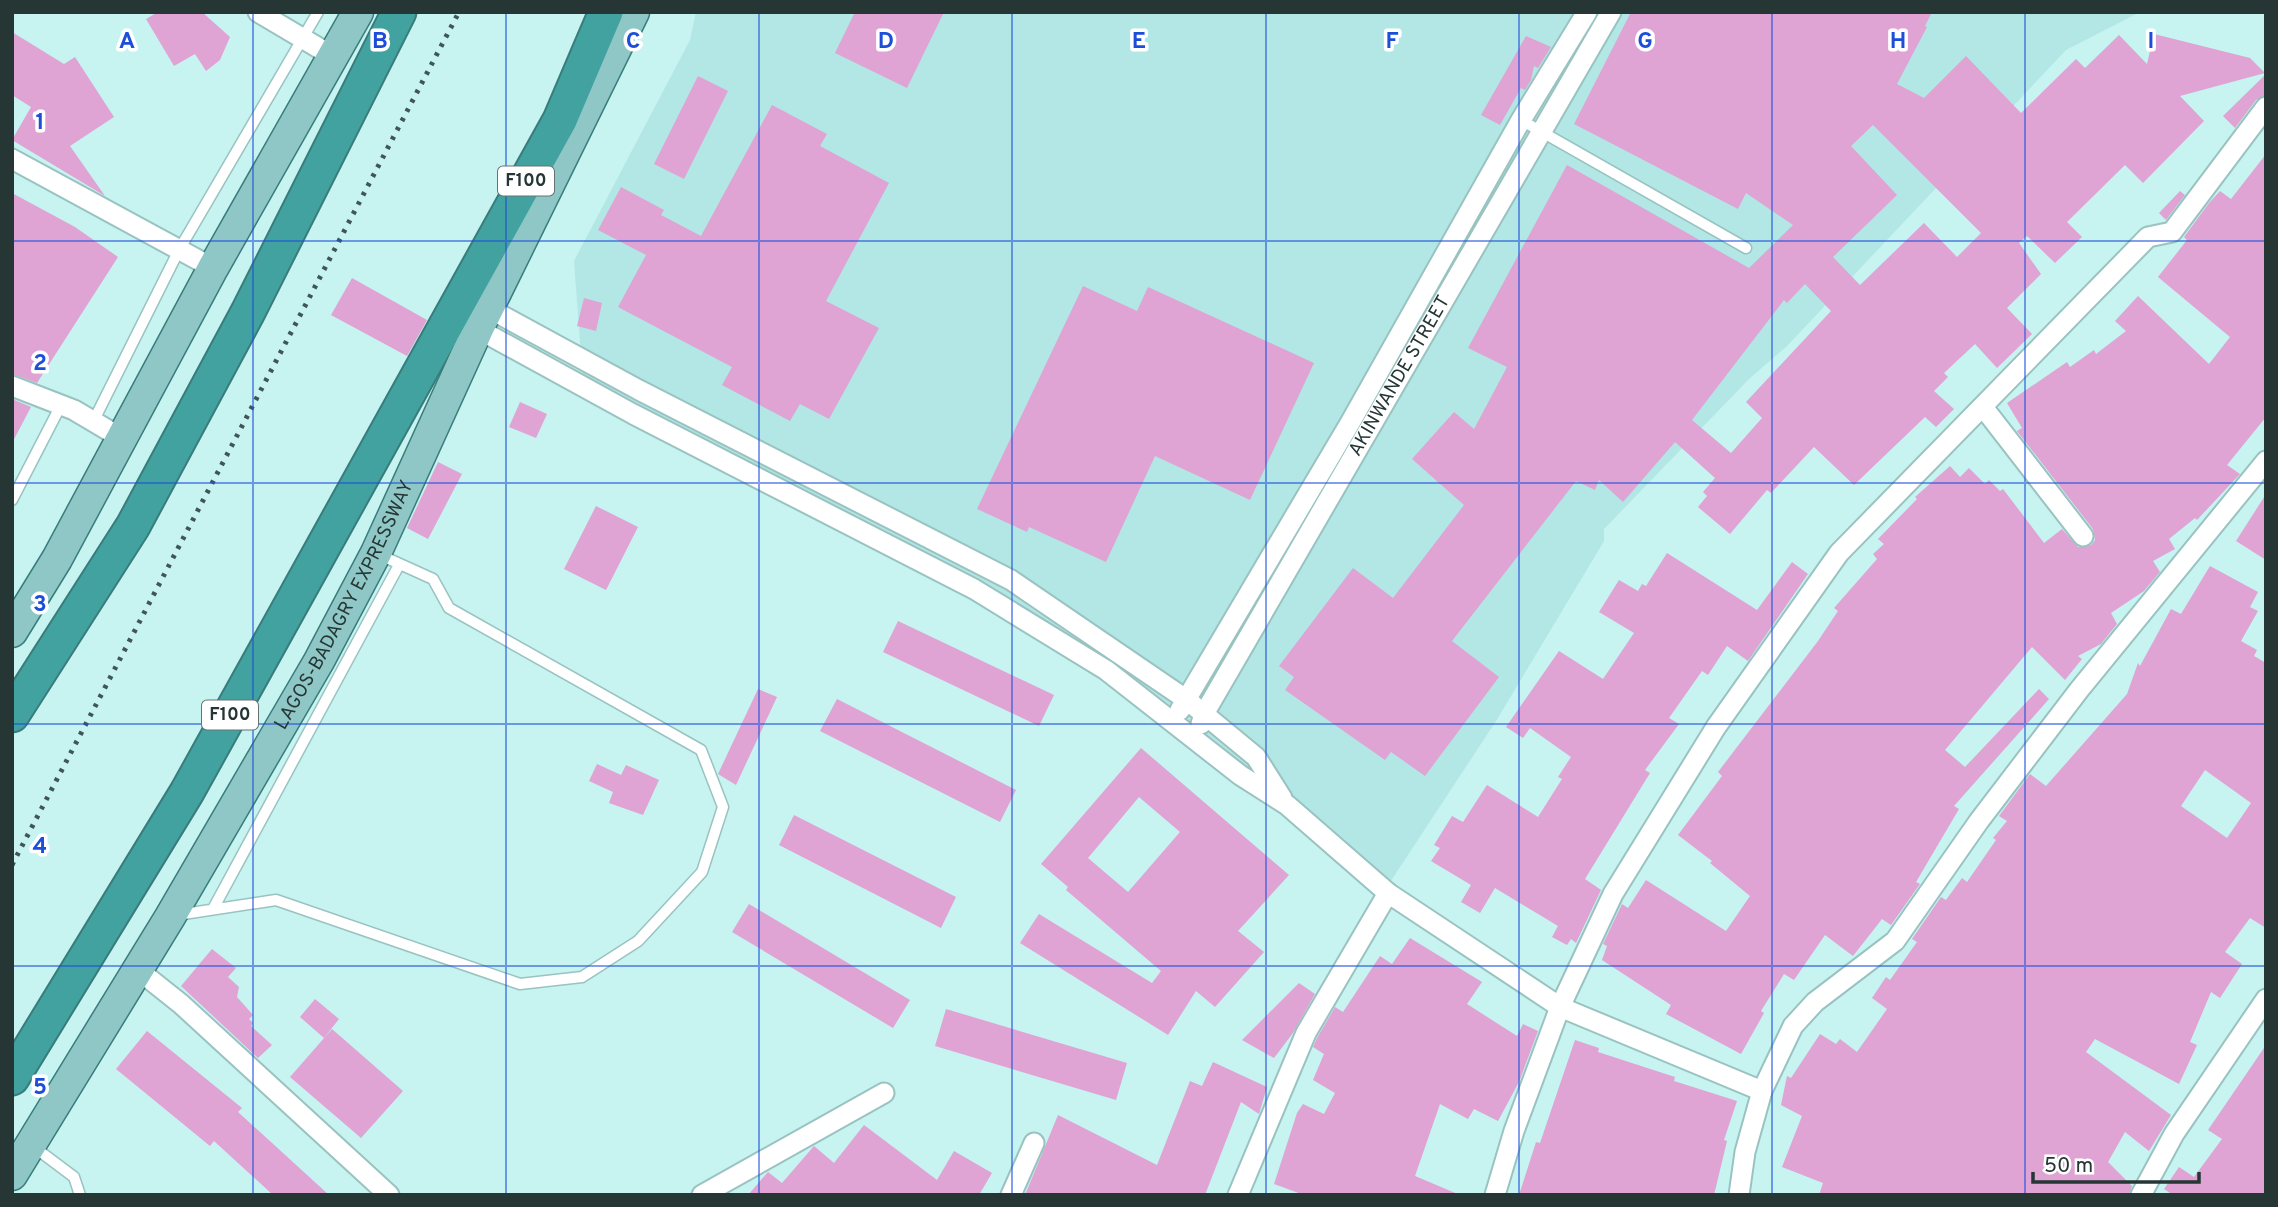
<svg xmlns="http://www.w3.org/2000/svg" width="2278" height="1207" font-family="Overpass,sans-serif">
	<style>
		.built { fill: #b2e7e5 }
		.building { fill: #dfa3d4; fill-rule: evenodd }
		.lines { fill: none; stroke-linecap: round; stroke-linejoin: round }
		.lane-casing { stroke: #99c3c1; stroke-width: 13 }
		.street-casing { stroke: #99c3c1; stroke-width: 23 }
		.primary-casing { stroke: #387c7b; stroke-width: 33 }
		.highway-casing { stroke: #387c7b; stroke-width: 37 }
		.lane { stroke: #fff; stroke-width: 10 }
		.street { stroke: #fff; stroke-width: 19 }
		.primary { stroke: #8ec7c6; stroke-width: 30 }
		.highway { stroke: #42a2a0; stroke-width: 33 }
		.rail { stroke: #405655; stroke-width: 5; stroke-dasharray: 3.5 7; stroke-linecap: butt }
		.grid { fill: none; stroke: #1d4ed8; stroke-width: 2; stroke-opacity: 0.55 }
		.labels { text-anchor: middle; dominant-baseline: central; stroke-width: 7; stroke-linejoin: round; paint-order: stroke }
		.shield { fill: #fff; stroke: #667272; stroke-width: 2 }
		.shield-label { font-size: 18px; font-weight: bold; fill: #253635 }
		.street-label { font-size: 19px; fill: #253635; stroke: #fff }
		.grid-label { font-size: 23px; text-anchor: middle; font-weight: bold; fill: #1d4ed8; stroke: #fff; stroke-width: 7; stroke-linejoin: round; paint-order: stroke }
	</style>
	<rect width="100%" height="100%" fill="#c7f3f1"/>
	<path class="built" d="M 696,12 L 2140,12 L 2066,50 L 1787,346 L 1749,379 L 1604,529 L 1604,541 L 1496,721 L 1379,899 L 1242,765 L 1180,715 L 583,381 L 574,261 L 690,40 Z"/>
	<path class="building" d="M 158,12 L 202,12 L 230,37 L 220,60 L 206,71 L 195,54 L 174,66 L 146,19 Z
		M 855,12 L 944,12 L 907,88 L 835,53 Z
		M 1631,12 L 1932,12 L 1925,26 L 1927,27 L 1897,84 L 1924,98 L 1966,56 L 2021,113 L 2076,59 L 2085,68 L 2119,35 L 2147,64 L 2154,34 L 2250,58 L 2265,73 L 2180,96 L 2204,121 L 2143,183 L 2125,165 L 2067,222 L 2082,237 L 2055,263 L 2027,236 L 2019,243 L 2041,274 L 2007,308 L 2032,334 L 1997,368 L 1975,344 L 1944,373 L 1948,377 L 1934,391 L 1954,409 L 1936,427 L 1925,417 L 1854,485 L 1814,447 L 1771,493 L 1767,490 L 1730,534 L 1698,507 L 1707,496 L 1703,492 L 1715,478 L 1675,442 L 1623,502 L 1599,480 L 1595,490 L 1576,481 L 1452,641 L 1499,677 L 1425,776 L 1391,752 L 1385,760 L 1285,690 L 1294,677 L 1279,666 L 1353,568 L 1393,598 L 1464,505 L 1412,459 L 1454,412 L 1474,429 L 1507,367 L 1468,348 L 1567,165 L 1749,268 L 1793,225 L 1746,193 L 1738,209 L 1574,124 ZM 1873,125 L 1981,233 L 1957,257 L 1924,223 L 1860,285 L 1833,257 L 1897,195 L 1851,146 ZM 1805,284 L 1831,311 L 1746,402 L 1762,418 L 1731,453 L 1692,420 L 1784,300 L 1787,303 Z
		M 12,32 L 64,64 L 75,57 L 114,117 L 70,146 L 105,196 L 12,140 L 31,107 L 12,95 Z
		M 1526,36 L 1551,47 L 1538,68 L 1534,66 L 1531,80 L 1525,90 L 1521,88 L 1500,125 L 1481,115 Z
		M 2266,74 L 2266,95 L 2256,100 L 2235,128 L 2223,116 Z
		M 698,76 L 728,91 L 684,179 L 654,164 Z
		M 772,105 L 827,134 L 820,146 L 889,183 L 826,301 L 879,328 L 829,419 L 800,404 L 790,421 L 722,385 L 732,367 L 618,307 L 646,255 L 598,230 L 621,187 L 664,210 L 661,215 L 701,236 Z
		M 2266,154 L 2266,417 L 2227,465 L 2240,474 L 2197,520 L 2195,518 L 2169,539 L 2175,549 L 2153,561 L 2160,572 L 2144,591 L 2111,613 L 2117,624 L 2101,644 L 2078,656 L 2082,659 L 2065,680 L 2032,647 L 1945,750 L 1965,767 L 2039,689 L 2049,699 L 1954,806 L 1959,809 L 1916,882 L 1920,884 L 1891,925 L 1882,919 L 1853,956 L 1825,935 L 1794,980 L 1784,974 L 1761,1011 L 1764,1013 L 1741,1054 L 1666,1014 L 1671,1005 L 1602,960 L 1607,946 L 1603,944 L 1622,904 L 1628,908 L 1646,880 L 1726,931 L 1750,896 L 1710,863 L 1712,861 L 1678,835 L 1722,776 L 1718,772 L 1818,641 L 1838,611 L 1834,608 L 1877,559 L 1873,554 L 1884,544 L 1878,539 L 1917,499 L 1915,497 L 1950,466 L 1960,477 L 1969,468 L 1985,484 L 1989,480 L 2000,491 L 2003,489 L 2044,543 L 2062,529 L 2078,547 L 2091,545 L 2095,540 L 2093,529 L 2017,431 L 2022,428 L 2007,403 L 2067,362 L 2070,367 L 2094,350 L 2096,354 L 2126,331 L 2115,321 L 2138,296 L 2209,364 L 2230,337 L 2158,277 L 2187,240 L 2184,237 L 2209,203 L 2220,191 L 2231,199 Z
		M 2180,191 L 2185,195 L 2166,220 L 2159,213 Z
		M 12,193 L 75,227 L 118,257 L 37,383 L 12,374 Z
		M 352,278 L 427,320 L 407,356 L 331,315 Z
		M 1083,286 L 1137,311 L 1148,287 L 1314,363 L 1250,500 L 1155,456 L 1106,562 L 1029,527 L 1027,532 L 977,509 Z
		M 584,298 L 602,303 L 596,331 L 577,326 Z
		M 12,399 L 31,407 L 12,443 Z
		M 520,402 L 547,414 L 536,438 L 509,427 Z
		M 438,462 L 462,474 L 428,539 L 407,528 Z
		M 2266,494 L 2266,560 L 2236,541 Z
		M 596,506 L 638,527 L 606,590 L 564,569 Z
		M 1667,553 L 1757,610 L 1792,562 L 1808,574 L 1748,661 L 1727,646 L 1708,675 L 1702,671 L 1669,718 L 1679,724 L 1645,770 L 1650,773 L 1585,879 L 1601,890 L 1576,943 L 1571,939 L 1567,945 L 1552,937 L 1558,926 L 1495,888 L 1480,913 L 1461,902 L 1471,885 L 1431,861 L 1440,848 L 1434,845 L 1452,816 L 1463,822 L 1487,785 L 1538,817 L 1562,779 L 1558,777 L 1571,757 L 1530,728 L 1523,738 L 1506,727 L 1559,651 L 1603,679 L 1634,633 L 1599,612 L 1619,580 L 1638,591 L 1642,584 L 1646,586 Z
		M 2210,566 L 2258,592 L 2250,607 L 2258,611 L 2241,641 L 2257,650 L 2254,656 L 2266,663 L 2266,928 L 2250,918 L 2225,952 L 2242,964 L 2220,998 L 2211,992 L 2190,1042 L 2197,1045 L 2179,1084 L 2095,1039 L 2086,1052 L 2171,1115 L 2149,1151 L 2125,1132 L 2108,1162 L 2132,1186 L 2129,1195 L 1819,1195 L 1823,1183 L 1782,1167 L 1802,1116 L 1781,1105 L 1787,1076 L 1791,1078 L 1820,1034 L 1836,1044 L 1840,1039 L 1857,1052 L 1887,1009 L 1872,998 L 1886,977 L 1890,980 L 1917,942 L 1912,939 L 1941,897 L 1946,900 L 1962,878 L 1967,882 L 1996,840 L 1993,838 L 2007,821 L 1999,816 L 2030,774 L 2046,786 L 2127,694 L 2138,663 L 2140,666 L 2171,609 L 2181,614 ZM 2205,770 L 2251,803 L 2227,838 L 2181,806 Z
		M 898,621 L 1054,695 L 1039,726 L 883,652 Z
		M 758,689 L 777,697 L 736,785 L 718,774 Z
		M 837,699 L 1016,790 L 1000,822 L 820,731 Z
		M 1141,748 L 1289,875 L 1238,931 L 1264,952 L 1215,1007 L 1196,991 L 1168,1035 L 1020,943 L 1039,914 L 1152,983 L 1161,971 L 1066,890 L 1068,887 L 1041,864 ZM 1139,797 L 1180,832 L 1128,892 L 1088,858 Z
		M 597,764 L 621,775 L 626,765 L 659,780 L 643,815 L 609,803 L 613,792 L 589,781 Z
		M 794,815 L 956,897 L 941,928 L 779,845 Z
		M 749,904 L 910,1000 L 893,1028 L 732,932 Z
		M 1410,938 L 1482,982 L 1467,1004 L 1517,1036 L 1523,1024 L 1538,1031 L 1519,1082 L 1498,1121 L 1474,1109 L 1468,1119 L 1440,1104 L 1415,1176 L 1460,1195 L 1304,1195 L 1274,1184 L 1297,1113 L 1303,1104 L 1324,1114 L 1335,1093 L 1313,1080 L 1324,1054 L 1313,1047 L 1317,1038 L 1335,1007 L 1343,1012 L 1380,956 L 1392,964 Z
		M 212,949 L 236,968 L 228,977 L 239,987 L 237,997 L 253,1015 L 249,1019 L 253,1023 L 251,1026 L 272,1045 L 258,1058 L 181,986 Z
		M 1299,983 L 1315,994 L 1293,1033 L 1274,1058 L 1242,1040 Z
		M 315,999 L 339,1019 L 324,1038 L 300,1017 Z
		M 946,1009 L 1127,1063 L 1116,1100 L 935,1046 Z
		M 332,1029 L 403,1091 L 361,1138 L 290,1077 Z
		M 147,1031 L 242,1108 L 238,1112 L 329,1195 L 273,1195 L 214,1141 L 210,1146 L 116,1069 Z
		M 1575,1040 L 1599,1048 L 1598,1052 L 1675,1077 L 1674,1081 L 1737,1101 L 1724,1140 L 1727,1141 L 1714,1195 L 1519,1195 L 1536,1142 L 1540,1143 Z
		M 2266,1045 L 2266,1195 L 2173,1195 L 2164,1189 L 2179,1167 L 2194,1177 L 2222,1139 L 2208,1130 Z
		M 1213,1062 L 1267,1087 L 1259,1114 L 1241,1102 L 1205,1195 L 1025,1195 L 1058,1115 L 1157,1165 L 1190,1081 L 1202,1086 Z
		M 864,1125 L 937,1180 L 954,1151 L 992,1173 L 979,1195 L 748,1195 L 768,1172 L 782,1183 L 814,1146 L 834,1163 Z"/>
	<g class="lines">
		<defs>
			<path id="lane" d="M 1521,120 L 1746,248
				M 93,422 L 179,250 L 318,12
				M 12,500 L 61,405
				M 213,909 L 399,565
				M 177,915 L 276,900 L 520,984 L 582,977 L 638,941 L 702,872 L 723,807 L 701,750 L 449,608 L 433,579 L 380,555
				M 34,1147 L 74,1177 L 80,1195"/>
			<g id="street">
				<path d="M 258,12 L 334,57"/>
				<path d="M 12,159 L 213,268"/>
				<path d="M 488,308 L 639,390 L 1011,580 L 1187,700 L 1256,757 L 1282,798"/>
				<path d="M 478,329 L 633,414 L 974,589 L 1106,670 L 1240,775 L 1287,805 L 1388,893 L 1560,1007 L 1762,1091 L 1745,1152 L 1739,1195"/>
				<path d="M 12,386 L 74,410 L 123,439"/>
				<path d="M 1983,407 L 2083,536"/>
				<path d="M 1180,710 L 1350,423 L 1521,120 L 1587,12"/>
				<path id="s1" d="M 1201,724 L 1204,714 L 1611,12"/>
				<path d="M 137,969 L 181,1004 L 389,1195"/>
				<path d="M 1762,1091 L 1793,1026 L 1815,1002 L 1895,941 L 1979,821 L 2079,690 L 2266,461"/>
				<path d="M 702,1195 L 884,1093"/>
				<path d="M 1011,1195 L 1034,1143"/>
				<path d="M 1238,1195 L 1306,1033 L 1388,893"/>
				<path d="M 1495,1195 L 1514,1131 L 1560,1007 L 1613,894 L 1716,727 L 1839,553 L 2148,237 L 2172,232 L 2266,107"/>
				<path d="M 2141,1195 L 2174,1134 L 2266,999"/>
			</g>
			<g id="primary">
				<path d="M 12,632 L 57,559 L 213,268 L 358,12"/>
				<path id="s2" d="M 12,1175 L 170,917 L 319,661 L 376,553 L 478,329 L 634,12"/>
			</g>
			<path id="highway" d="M 12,715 L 133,526 L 248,312 L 399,12
				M 12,1078 L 187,792 L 560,120 L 606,12"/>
		</defs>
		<use href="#lane" class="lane-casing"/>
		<use href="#street" class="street-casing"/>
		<use href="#primary" class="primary-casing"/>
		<use href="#highway" class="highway-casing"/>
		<use href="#lane" class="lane"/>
		<use href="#street" class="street"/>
		<use href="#primary" class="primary"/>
		<use href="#highway" class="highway"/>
		<path class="rail" d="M 12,865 L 459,12"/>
	</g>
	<path class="grid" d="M 253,12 L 253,1195M 506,12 L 506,1195M 759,12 L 759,1195M 1012,12 L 1012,1195M 1266,12 L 1266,1195M 1519,12 L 1519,1195M 1772,12 L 1772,1195M 2025,12 L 2025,1195M 12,241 L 2266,241M 12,483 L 2266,483M 12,724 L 2266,724M 12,966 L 2266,966"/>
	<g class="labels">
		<g class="shield">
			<rect x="498" y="166.5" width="56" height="29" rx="5"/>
			<rect x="202" y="700.5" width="56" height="29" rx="5"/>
		</g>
		<g class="shield-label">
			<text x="526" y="181">F100</text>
			<text x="230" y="715">F100</text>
		</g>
		<g class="street-label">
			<text stroke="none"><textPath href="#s1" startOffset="401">AKINWANDE STREET</textPath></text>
			<text stroke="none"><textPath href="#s2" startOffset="660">LAGOS-BADAGRY EXPRESSWAY</textPath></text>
		</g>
	</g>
	<g class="grid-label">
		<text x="127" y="48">A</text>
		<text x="380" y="48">B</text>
		<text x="633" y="48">C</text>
		<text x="886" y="48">D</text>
		<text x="1139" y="48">E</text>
		<text x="1392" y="48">F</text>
		<text x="1645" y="48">G</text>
		<text x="1898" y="48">H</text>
		<text x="2151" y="48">I</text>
		<text x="40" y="129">1</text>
		<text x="40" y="370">2</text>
		<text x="40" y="611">3</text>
		<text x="40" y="853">4</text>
		<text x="40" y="1094">5</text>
	</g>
	<rect width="2278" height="1207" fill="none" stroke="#253635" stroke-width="28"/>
	<path d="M2033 1172v10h166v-10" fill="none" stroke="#253635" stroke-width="3.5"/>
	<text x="2044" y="1172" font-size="21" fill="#253635" stroke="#ffffff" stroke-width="5" paint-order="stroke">50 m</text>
</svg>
